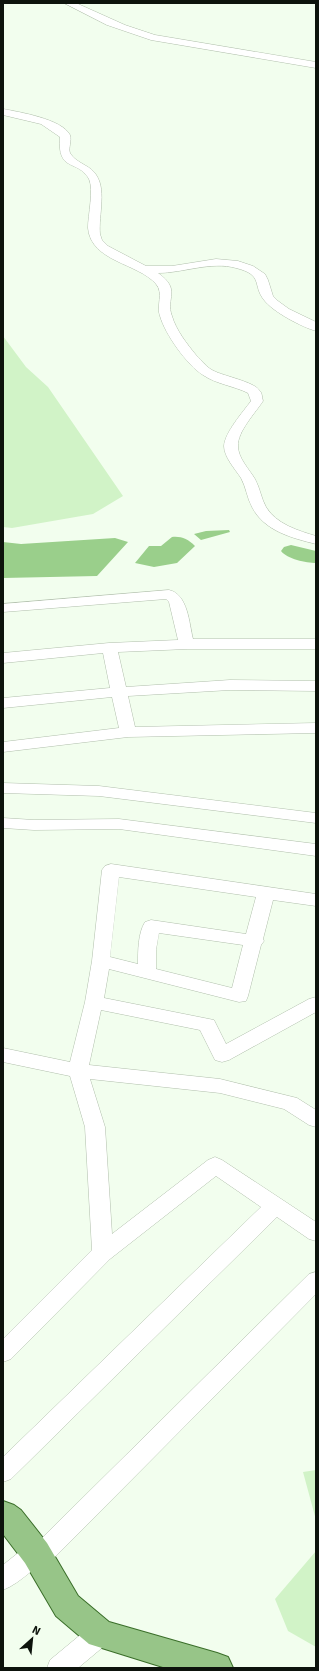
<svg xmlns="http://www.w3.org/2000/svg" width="319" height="1671" font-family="Signika,sans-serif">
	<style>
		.green { fill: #d1f3c7 }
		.water { fill: #9acf8b }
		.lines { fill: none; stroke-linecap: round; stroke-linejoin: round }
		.river { fill: #9acf8b; fill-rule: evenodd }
		.minor-casing { stroke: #b1bfac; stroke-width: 1 }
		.major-casing { stroke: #3a6e29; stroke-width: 2 }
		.minor { fill: #fff; fill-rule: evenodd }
		.major { fill: #97c588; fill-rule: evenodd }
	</style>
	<rect width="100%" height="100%" fill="#f2feee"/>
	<path class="green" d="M 3,336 L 26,367 L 48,387 L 123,496 L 93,514 L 12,528 L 3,527 Z
		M 316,1470 L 316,1520 L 303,1472 Z
		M 316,1551 L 316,1647 L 288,1631 L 275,1599 Z"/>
	<path class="water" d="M 229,530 L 230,532 L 201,540 L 194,534 L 206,531 Z
		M 172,537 C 181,536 188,539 195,546 L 177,563 L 154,567 L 135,563 L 149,546 L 161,546 Z
		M 115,538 L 128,542 L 97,576 L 3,578 L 3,542 L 21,544 Z"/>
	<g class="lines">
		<path class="river" d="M 291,545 L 316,551 L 316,563 C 306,563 287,559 281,551 L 284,547 Z"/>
		<defs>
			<path id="minor" d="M 64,3 L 76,3 L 125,25 L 155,35 L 316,62 L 316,68 L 151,40 L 107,25 Z
				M 3,109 C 19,112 62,119 70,135 C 72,141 68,148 70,153 C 75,162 88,165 94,172 C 108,188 98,215 100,234 L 102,240 L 108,246 L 146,266 L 172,266 L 216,259 L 238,261 L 253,266 L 265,274 L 268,280 L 273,296 L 278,301 L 289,309 L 316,322 L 316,331 C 302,327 273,312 264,300 C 252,285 264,275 236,268 C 211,261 183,273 158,273 C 182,290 165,298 172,316 C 176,330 187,344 196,355 C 202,361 207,368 214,371 C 224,376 254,382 259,390 C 262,392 262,397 263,401 C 256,412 237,432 238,446 C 238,458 249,469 255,479 C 260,488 261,498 266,507 C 276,524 299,531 316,536 L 316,544 C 292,538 264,531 252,507 C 247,498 246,487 241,478 C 235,469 224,457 224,446 C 225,432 243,412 251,401 L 248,393 C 234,386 216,384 203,375 C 187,365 165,334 160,316 C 156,306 164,293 156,284 C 138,263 91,262 88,228 C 88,215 94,190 89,179 C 78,159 57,173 60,137 L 41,124 L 3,115 Z
				M 169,590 C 188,594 189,623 193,639 L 316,639 L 316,649 L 187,649 L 118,652 L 126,687 L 230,680 L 316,681 L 316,691 L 230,690 L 128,696 L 135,727 L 316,723 L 316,733 L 128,737 L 3,752 L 3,742 L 119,728 L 112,697 L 3,708 L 3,698 L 110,688 L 103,653 L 3,663 L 3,653 L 109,643 L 178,640 L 169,602 L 166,599 L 3,612 L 3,604 Z
				M 3,783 L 99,786 L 316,813 L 316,823 L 99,796 L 3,793 Z
				M 3,818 L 34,820 L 119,819 L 316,844 L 316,856 L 119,829 L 34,830 L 3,828 Z
				M 111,864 L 316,894 L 316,906 L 273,900 L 263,939 L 264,941 L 261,945 L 248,996 L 246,1001 L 239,1002 L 109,969 L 104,998 L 214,1020 L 226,1044 L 309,999 L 316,997 L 316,1012 L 229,1060 L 222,1062 L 215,1060 L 200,1030 L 101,1010 L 89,1065 L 220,1079 L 297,1098 L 316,1110 L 316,1127 L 309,1125 L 284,1109 L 220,1093 L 90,1079 L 105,1127 L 112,1234 L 208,1160 L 215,1157 L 222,1160 L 316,1222 L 316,1241 L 309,1239 L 277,1217 L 11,1479 L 3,1482 L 3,1457 L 261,1207 L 216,1176 L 110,1259 L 11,1359 L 3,1362 L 3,1339 L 92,1250 L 85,1127 L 70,1076 L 3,1062 L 3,1048 L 70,1062 L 85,1002 L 92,961 L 102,870 L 105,866 ZM 119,877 L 256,897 L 246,934 L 151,920 L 145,922 C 138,933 138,951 138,964 L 110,957 ZM 159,933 L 243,945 L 232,988 L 156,969 L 156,950 Z
				M 316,1272 L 316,1294 L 55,1557 C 35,1564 23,1582 3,1590 L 3,1565 L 28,1545 L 39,1541 L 309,1274 Z
				M 100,1623 L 109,1626 L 112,1634 L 109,1642 L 78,1668 L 47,1668 L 50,1660 L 91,1626 Z"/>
			<path id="major" d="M 3,1501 L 14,1505 L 21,1510 L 47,1543 L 78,1596 L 109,1622 L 217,1653 L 228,1657 L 233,1668 L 166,1668 L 89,1644 L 56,1616 L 25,1563 L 3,1534 Z"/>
		</defs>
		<use href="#minor" class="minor-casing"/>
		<use href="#major" class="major-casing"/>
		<use href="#minor" class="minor"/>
		<use href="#major" class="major"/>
	</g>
	<rect width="319" height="1671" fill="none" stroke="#0d130c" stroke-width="8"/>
	<g transform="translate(32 1639) rotate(27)" stroke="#f2feee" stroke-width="3" paint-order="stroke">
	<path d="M0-3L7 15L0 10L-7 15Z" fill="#0d130c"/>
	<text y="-6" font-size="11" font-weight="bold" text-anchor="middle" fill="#0d130c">N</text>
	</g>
</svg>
